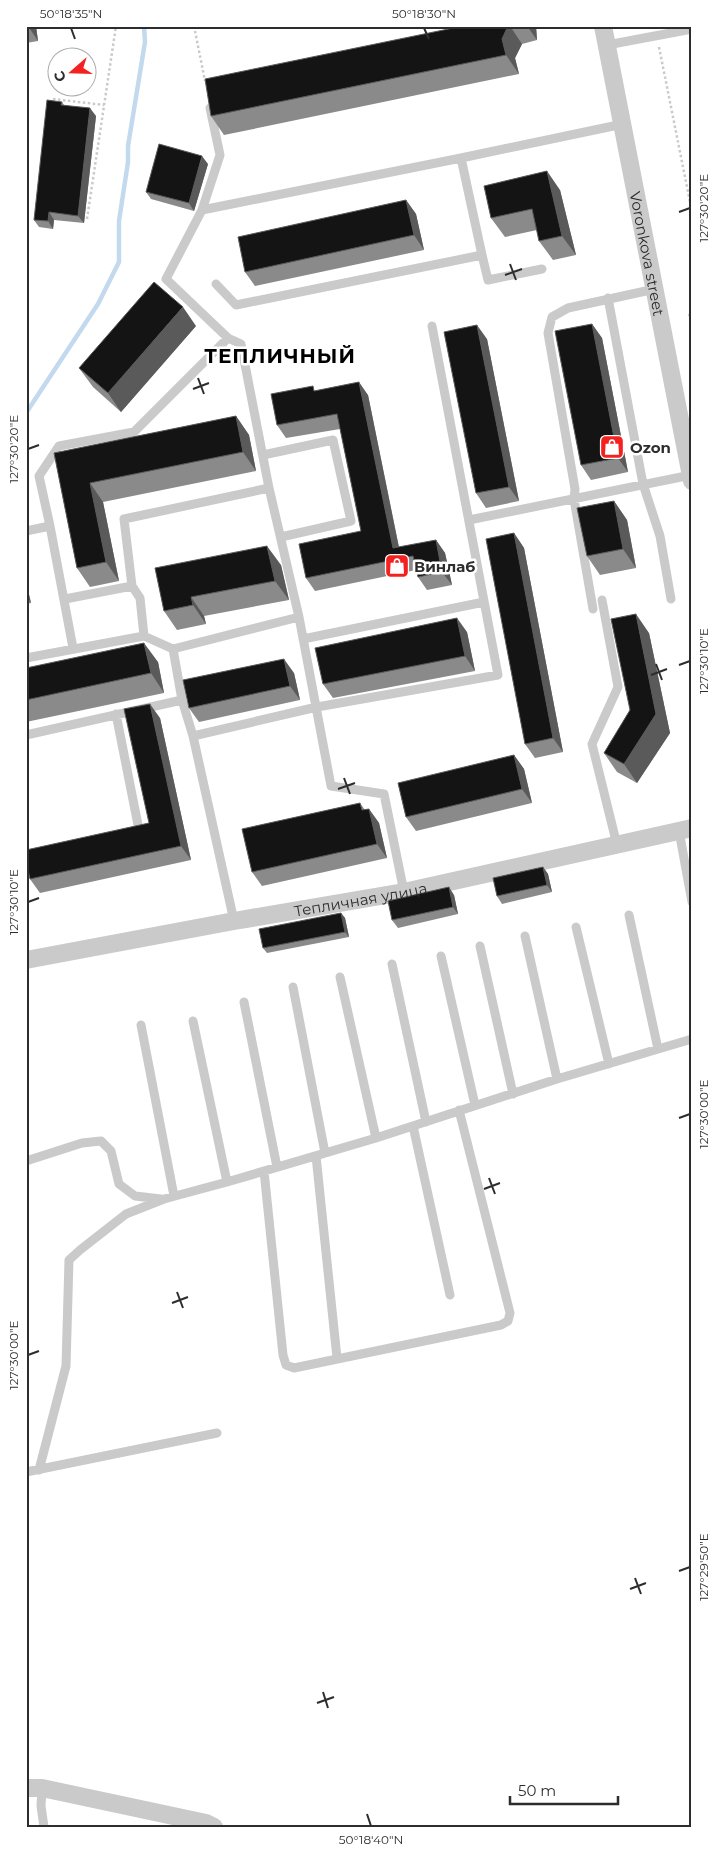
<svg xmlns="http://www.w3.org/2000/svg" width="718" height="1853" font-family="Montserrat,sans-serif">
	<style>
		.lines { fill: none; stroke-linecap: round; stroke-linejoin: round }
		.stream { stroke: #c3d9ee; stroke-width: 4.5 }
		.path { stroke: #cacaca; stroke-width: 2.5; stroke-dasharray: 2.5 2.5; stroke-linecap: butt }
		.service { stroke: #cacaca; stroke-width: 9 }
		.minor { stroke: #cacaca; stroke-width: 18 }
		.wall { fill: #8a8a8a }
		.shaded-wall { fill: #5a5a5a }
		.building { fill: #141414; stroke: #5a5a5a }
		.ticks { fill: none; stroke: #2d2d2d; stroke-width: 2 }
		.labels { text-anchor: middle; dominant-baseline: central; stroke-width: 5; stroke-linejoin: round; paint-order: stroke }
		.street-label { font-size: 15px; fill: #2d2d2d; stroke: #fff }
		.poi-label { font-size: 15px; font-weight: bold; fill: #2d2d2d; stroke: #fff; text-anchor: start }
		.district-label { font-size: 20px; font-weight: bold; letter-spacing: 1px; fill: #000; stroke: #fff }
		.neatline { fill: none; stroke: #2d2d2d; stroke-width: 2 }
		.ticks-label { font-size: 12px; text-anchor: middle; fill: #2d2d2d }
	</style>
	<rect width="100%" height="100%" fill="#fff"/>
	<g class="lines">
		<path class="stream" d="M 26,413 L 98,304 L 119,262 L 119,221 L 128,162 L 128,146 L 145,42 L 144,26"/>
		<path class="path" d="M 194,26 L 205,81
			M 659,47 L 692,212
			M 53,99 L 104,105
			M 87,219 L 116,26
			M 692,311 L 689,312 L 692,332
			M 690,374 L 692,374"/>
		<path class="service" d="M 607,45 L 692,29
			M 210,108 L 220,155 L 202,210 L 166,279 L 228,338
			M 202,210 L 461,158
			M 482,255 L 488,280 L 542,269
			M 216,284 L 236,305 L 482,255 L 461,158 L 623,124
			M 608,298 L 643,484 L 660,536 L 671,599
			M 263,455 L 333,440 L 351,521 L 281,537
			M 469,520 L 691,475
			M 50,526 L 73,648
			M 26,531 L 50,526 L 39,476 L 59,446 L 134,432 L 228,338 L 241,344 L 269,488 L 299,617 L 331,786 L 384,794 L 404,892
			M 65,599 L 132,586
			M 602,600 L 618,687 L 592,744 L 617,845
			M 593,609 L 574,499 L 575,489 L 548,333 L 552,317 L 568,308 L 655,289
			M 303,639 L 484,602
			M 173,649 L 299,617
			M 26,658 L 144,636
			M 116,714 L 139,830 L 133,832
			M 26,735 L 182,700
			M 193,736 L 317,707 L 498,675 L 432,326
			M 679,831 L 692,902
			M 629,915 L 658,1049
			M 234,921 L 193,736 L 182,700 L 173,649 L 144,636 L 140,598 L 132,586 L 124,519 L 269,488
			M 576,927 L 609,1064
			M 525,936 L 557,1079
			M 480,946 L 513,1094
			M 441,956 L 475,1105
			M 392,964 L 426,1122
			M 340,977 L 376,1138
			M 293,987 L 325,1153
			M 244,1002 L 277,1167
			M 193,1021 L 227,1182
			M 141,1025 L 174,1196
			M 413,1126 L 450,1295
			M 316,1156 L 337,1358
			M 26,1161 L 82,1143 L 101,1141 L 111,1151 L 119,1184 L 135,1196 L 161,1199
			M 264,1171 L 283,1355 L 286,1365 L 294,1368 L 501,1325 L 508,1321 L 510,1313 L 459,1110
			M 39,1470 L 66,1366 L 69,1260 L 80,1250 L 126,1214 L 164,1199 L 227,1182 L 376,1138 L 557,1079 L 692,1039
			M 26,1472 L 217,1433
			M 42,1788 L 41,1806 L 44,1827"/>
		<g class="minor">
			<path id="s1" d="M 603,26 L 692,481"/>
			<path id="s2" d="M 26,960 L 234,921 L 404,892 L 692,828"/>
			<path d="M 26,1788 L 42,1788 L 206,1823 L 214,1827"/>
		</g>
	</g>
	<path class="wall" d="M 26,26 L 36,26 L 38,41 L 26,43 Z
		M 463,26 L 536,26 L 537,40 L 522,44 L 515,58 L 519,74 L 224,135 L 211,116 Z
		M 62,102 L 64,105 L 96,116 L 84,223 L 54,220 L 53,229 L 39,227 L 34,220 Z
		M 208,164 L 194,211 L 151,199 L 146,192 Z
		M 560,190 L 576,255 L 553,260 L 539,241 L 537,230 L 505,237 L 491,218 Z
		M 406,200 L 416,214 L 424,250 L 255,286 L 245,272 Z
		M 592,324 L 602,338 L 628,472 L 591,480 L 581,465 Z
		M 196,326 L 121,412 L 93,387 L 79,368 Z
		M 487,339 L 519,501 L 486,508 L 476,493 Z
		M 316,391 L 368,395 L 399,547 L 436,540 L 445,553 L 452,585 L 427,590 L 418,577 L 416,570 L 315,591 L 306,578 L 361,531 L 340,429 L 286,438 L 277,425 Z
		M 236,416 L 249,435 L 256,471 L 103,502 L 119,581 L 90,587 L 77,568 L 54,453 Z
		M 614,501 L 627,520 L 636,568 L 600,575 L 587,556 Z
		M 514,533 L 524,548 L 563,752 L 535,758 L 525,744 Z
		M 281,565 L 289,600 L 204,616 L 206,624 L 177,630 L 164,611 L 155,568 Z
		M 26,582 L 31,603 L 26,604 Z
		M 467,632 L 475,671 L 333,698 L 323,684 Z
		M 649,633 L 670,733 L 637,783 L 617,772 L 604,753 L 630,710 Z
		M 158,662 L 164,693 L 26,722 L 26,668 Z
		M 294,673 L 300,700 L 199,722 L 189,708 Z
		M 160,718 L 191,860 L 40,893 L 30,879 L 149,823 Z
		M 514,755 L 524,769 L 532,803 L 416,831 L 406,817 Z
		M 360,803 L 365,810 L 369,809 L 379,823 L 387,858 L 262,886 L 252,872 Z
		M 543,867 L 548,874 L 552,892 L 502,904 L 497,896 Z
		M 454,895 L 458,914 L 398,928 L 392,920 Z
		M 341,913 L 345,918 L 349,937 L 267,953 L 263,948 Z"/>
	<path class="shaded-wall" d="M 28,26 L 36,26 L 38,41 Z
		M 508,26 L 510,26 L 522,44 L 515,58 L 519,74 L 506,55 L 502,39 Z
		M 527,26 L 536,26 L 537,40 Z
		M 90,108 L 96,116 L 84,223 L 78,216 Z
		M 202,156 L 208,164 L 194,211 L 189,203 Z
		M 547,171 L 560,190 L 576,255 L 562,236 Z
		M 406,200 L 416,214 L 424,250 L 414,235 Z
		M 49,212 L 54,220 L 53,229 L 48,221 Z
		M 183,307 L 196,326 L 121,412 L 108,393 Z
		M 592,324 L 602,338 L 628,472 L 618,458 Z
		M 477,325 L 487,339 L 519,501 L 509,487 Z
		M 359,382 L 368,395 L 401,558 L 393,548 Z
		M 236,416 L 249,435 L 256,471 L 243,452 Z
		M 90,483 L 103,502 L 119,581 L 106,562 Z
		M 614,501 L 627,520 L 636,568 L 623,549 Z
		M 514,533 L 524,548 L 563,752 L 553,738 Z
		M 436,540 L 445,553 L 452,585 L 442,572 Z
		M 267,546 L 281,565 L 289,600 L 275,581 Z
		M 26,582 L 31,603 L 26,595 Z
		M 191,597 L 204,616 L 206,624 L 193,605 Z
		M 636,614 L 649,633 L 670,733 L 637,783 L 624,764 L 656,714 Z
		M 457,618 L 467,632 L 475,671 L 465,656 Z
		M 144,643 L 158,662 L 164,693 L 151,673 Z
		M 284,659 L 294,673 L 300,700 L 290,686 Z
		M 150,704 L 160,718 L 191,860 L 181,846 Z
		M 514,755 L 524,769 L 532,803 L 522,789 Z
		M 369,809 L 379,823 L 387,858 L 377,844 Z
		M 543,867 L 548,874 L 552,892 L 547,885 Z
		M 449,887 L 454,895 L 458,914 L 453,907 Z
		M 341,913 L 345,918 L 349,937 L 345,932 Z"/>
	<path class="building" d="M 463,26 L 508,26 L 502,39 L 506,55 L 211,116 L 205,79 Z
		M 47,100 L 62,102 L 61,105 L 90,108 L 78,216 L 49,212 L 48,221 L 34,220 Z
		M 159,144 L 202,156 L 189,203 L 146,192 Z
		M 547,171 L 562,236 L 539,241 L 532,209 L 491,218 L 484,186 Z
		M 406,200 L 414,235 L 245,272 L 238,237 Z
		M 154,282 L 183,307 L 108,393 L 79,368 Z
		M 592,324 L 618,458 L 581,465 L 555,331 Z
		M 477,325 L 509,487 L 476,493 L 444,332 Z
		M 359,382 L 393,548 L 436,540 L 442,572 L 418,577 L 413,556 L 306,578 L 299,544 L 361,531 L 337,414 L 277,425 L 271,394 L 313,386 L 314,391 Z
		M 236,416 L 243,452 L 90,483 L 106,562 L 77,568 L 54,453 Z
		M 614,501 L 623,549 L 587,556 L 577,508 Z
		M 514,533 L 553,738 L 525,744 L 486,539 Z
		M 267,546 L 275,581 L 191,597 L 193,605 L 164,611 L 155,568 Z
		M 636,614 L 656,714 L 624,764 L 604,753 L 630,710 L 611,619 Z
		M 457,618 L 465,656 L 323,684 L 315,648 Z
		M 144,643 L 151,673 L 26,700 L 26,668 Z
		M 284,659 L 290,686 L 189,708 L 183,680 Z
		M 150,704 L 181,846 L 30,879 L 26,861 L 26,850 L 149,823 L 124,709 Z
		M 514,755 L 522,789 L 406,817 L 398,783 Z
		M 360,803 L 362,810 L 369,809 L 377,844 L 252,872 L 242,829 Z
		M 543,867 L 547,885 L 497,896 L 493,878 Z
		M 449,887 L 453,907 L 392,920 L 388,901 Z
		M 341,913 L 345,932 L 263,948 L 259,929 Z"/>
	<path class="ticks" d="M 71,28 L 75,39M 424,28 L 429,39M 679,212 L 690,208M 510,264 L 516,280M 505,275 L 522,269M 198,378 L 204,394M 193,389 L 209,383M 28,449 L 39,445M 656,664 L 662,680M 679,665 L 690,661M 651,675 L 667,669M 344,778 L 350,794M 338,789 L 355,783M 28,902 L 39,898M 679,1118 L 690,1114M 489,1178 L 495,1194M 484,1189 L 500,1183M 177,1292 L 183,1308M 172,1303 L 188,1297M 28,1355 L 39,1351M 679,1571 L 690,1567M 635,1578 L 641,1594M 630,1589 L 646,1583M 323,1692 L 328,1708M 317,1703 L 334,1697M 367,1814 L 371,1826"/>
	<defs>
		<symbol id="shop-square" viewBox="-11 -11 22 22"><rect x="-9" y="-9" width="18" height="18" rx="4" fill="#f32220" stroke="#fff"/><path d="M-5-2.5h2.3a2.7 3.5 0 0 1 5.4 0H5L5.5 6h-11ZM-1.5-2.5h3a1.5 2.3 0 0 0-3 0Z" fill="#fff"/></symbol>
	</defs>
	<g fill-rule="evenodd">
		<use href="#shop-square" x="598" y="433" width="28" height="28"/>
		<use href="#shop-square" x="383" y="552" width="28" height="28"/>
	</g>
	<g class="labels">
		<g class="street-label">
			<text stroke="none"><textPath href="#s1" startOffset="232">Voronkova street</textPath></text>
			<text stroke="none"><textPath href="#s2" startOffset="340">Тепличная улица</textPath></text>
		</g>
		<g class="poi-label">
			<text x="630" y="447">Ozon</text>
			<text x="414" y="566">Винлаб</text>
		</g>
		<g class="district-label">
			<text x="280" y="356">ТЕПЛИЧНЫЙ</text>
		</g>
	</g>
	<rect width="718" height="1853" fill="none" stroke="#ffffff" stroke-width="55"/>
	<g transform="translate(72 72) rotate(250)"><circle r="24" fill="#ffffff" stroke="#ababab"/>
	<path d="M0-4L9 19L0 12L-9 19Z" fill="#f32220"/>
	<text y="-8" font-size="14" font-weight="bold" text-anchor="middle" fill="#2d2d2d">С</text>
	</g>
	<path d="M510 1796v8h108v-8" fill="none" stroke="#2d2d2d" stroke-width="2.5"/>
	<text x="518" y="1796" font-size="15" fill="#2d2d2d" stroke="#ffffff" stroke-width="4" paint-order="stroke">50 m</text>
	<rect x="28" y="28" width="662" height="1798" class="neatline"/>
	<g class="ticks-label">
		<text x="71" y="18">50°18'35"N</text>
		<text x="424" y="18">50°18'30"N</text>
		<text transform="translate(704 208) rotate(-90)" y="4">127°30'20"E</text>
		<text transform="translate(14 449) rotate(-90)" y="4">127°30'20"E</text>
		<text transform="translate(704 661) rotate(-90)" y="4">127°30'10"E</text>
		<text transform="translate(14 902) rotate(-90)" y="4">127°30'10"E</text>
		<text transform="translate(704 1114) rotate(-90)" y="4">127°30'00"E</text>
		<text transform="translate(14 1355) rotate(-90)" y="4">127°30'00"E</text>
		<text transform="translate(704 1567) rotate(-90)" y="4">127°29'50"E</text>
		<text x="371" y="1844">50°18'40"N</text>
	</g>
</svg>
